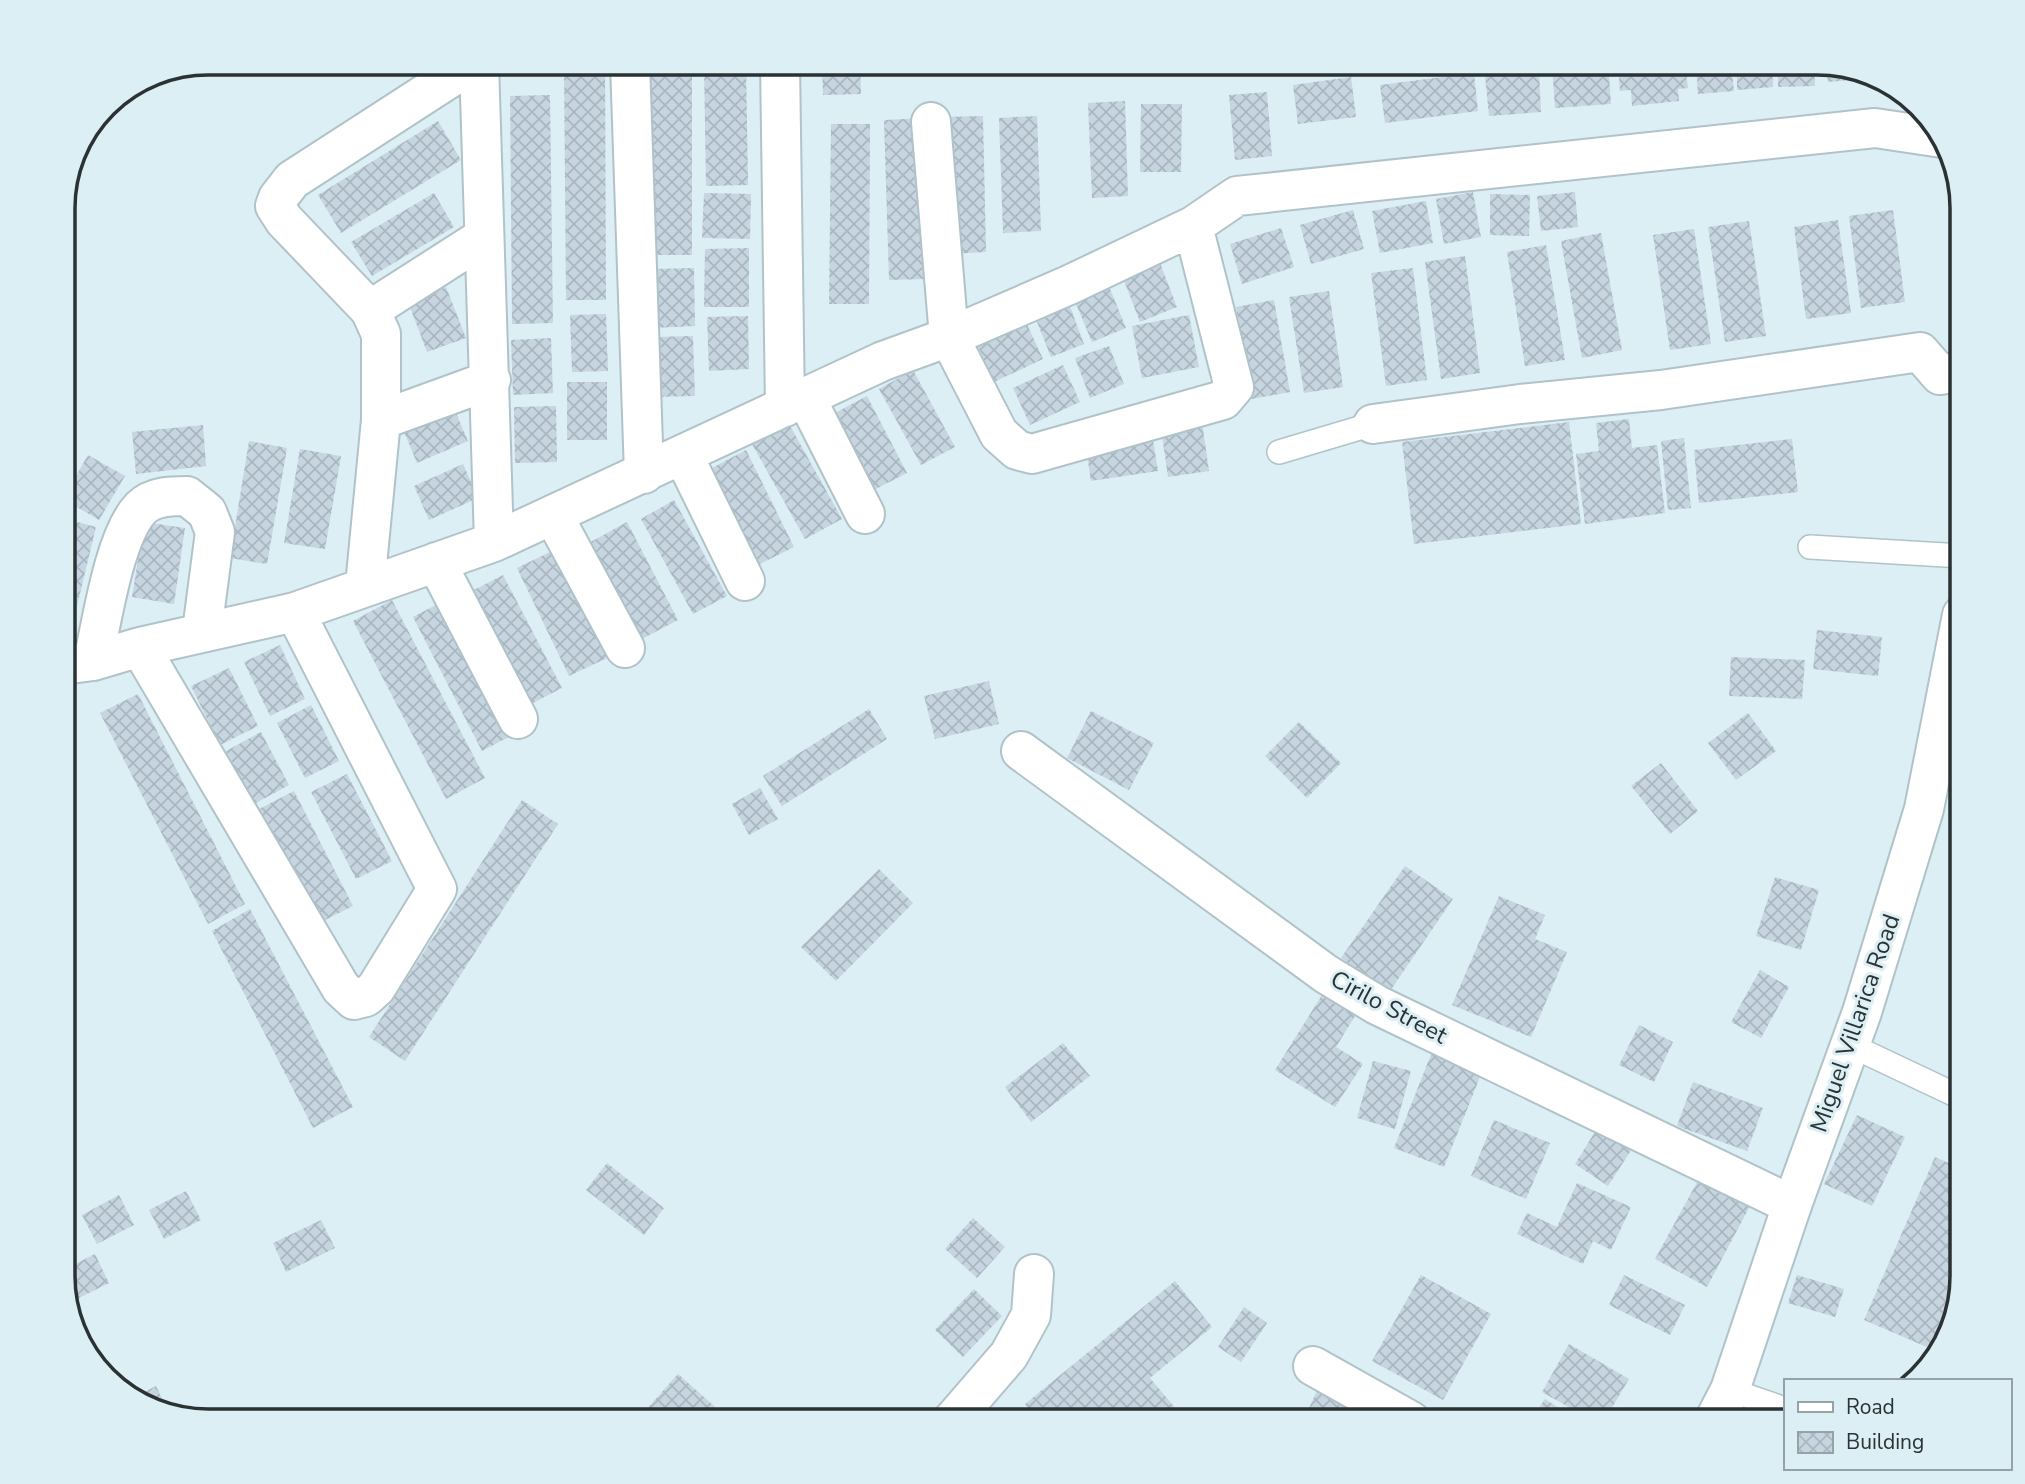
<svg xmlns="http://www.w3.org/2000/svg" width="2025" height="1484" font-family="'Nunito Sans',sans-serif">
	<style>
		.building { fill: url(#building-cross-hatch) }
		.lines { fill: none; stroke-linecap: round; stroke-linejoin: round }
		.service-casing { stroke: #b0c3c8; stroke-width: 26 }
		.minor-casing { stroke: #b0c3c8; stroke-width: 42 }
		.secondary-casing { stroke: #b0c3c8; stroke-width: 42 }
		.service { stroke: #fff; stroke-width: 23 }
		.minor { stroke: #fff; stroke-width: 38 }
		.secondary { stroke: #fff; stroke-width: 38 }
		.labels { text-anchor: middle; dominant-baseline: central; stroke-width: 6; stroke-linejoin: round; paint-order: stroke }
		.street-label { font-size: 24px; fill: #2a3234; stroke: #dceff5 }
		.rim { fill: none; stroke: #2a3234; stroke-width: 3.5 }
	</style>
	<defs>
		<pattern id="building-cross-hatch" width="8" height="8" patternUnits="userSpaceOnUse" patternTransform="scale(1.75)"><rect width="8" height="8" fill="#c6d5e0"/><path d="M0 0l8 8M0 8l8-8" fill="none" stroke="#aab7c1"/></pattern>
	</defs>
	<rect width="100%" height="100%" fill="#dceff5"/>
	<path class="building" d="M 564,63 L 605,63 L 606,300 L 566,300 Z
		M 651,63 L 692,63 L 692,255 L 651,255 Z
		M 704,63 L 746,63 L 748,185 L 706,186 Z
		M 822,63 L 860,63 L 861,94 L 823,95 Z
		M 1592,63 L 1608,63 L 1611,104 L 1555,108 L 1552,66 Z
		M 1685,63 L 1688,88 L 1678,89 L 1679,101 L 1632,106 L 1631,90 L 1620,91 L 1618,64 Z
		M 1696,63 L 1731,63 L 1734,91 L 1698,94 Z
		M 1737,63 L 1772,63 L 1773,87 L 1737,90 Z
		M 1778,63 L 1814,63 L 1815,86 L 1778,87 Z
		M 1826,66 L 1863,79 L 1828,82 Z
		M 1539,71 L 1541,112 L 1489,116 L 1485,75 Z
		M 1474,73 L 1478,111 L 1385,123 L 1380,85 Z
		M 1351,77 L 1356,117 L 1298,124 L 1293,85 Z
		M 1267,92 L 1272,156 L 1235,160 L 1229,95 Z
		M 550,95 L 553,323 L 512,324 L 510,96 Z
		M 1125,101 L 1128,196 L 1092,198 L 1088,103 Z
		M 1141,104 L 1182,104 L 1181,172 L 1140,172 Z
		M 983,116 L 986,252 L 948,254 L 945,117 Z
		M 1037,116 L 1041,231 L 1003,233 L 999,118 Z
		M 924,118 L 929,279 L 889,280 L 884,120 Z
		M 438,121 L 461,160 L 341,233 L 318,195 Z
		M 831,124 L 870,124 L 869,304 L 829,304 Z
		M 1473,192 L 1481,237 L 1444,244 L 1436,199 Z
		M 1575,192 L 1578,227 L 1541,231 L 1537,196 Z
		M 434,193 L 454,227 L 372,276 L 351,242 Z
		M 704,193 L 751,194 L 750,239 L 702,238 Z
		M 1490,194 L 1530,195 L 1529,236 L 1490,235 Z
		M 1426,201 L 1433,243 L 1380,253 L 1372,211 Z
		M 1353,210 L 1364,249 L 1311,264 L 1300,225 Z
		M 1893,210 L 1905,302 L 1861,308 L 1849,216 Z
		M 1838,220 L 1851,313 L 1806,319 L 1794,227 Z
		M 1749,221 L 1766,336 L 1725,342 L 1708,227 Z
		M 1281,228 L 1294,267 L 1242,284 L 1230,244 Z
		M 1694,229 L 1711,344 L 1670,350 L 1653,235 Z
		M 1601,233 L 1622,350 L 1582,358 L 1561,241 Z
		M 1546,245 L 1565,360 L 1525,366 L 1507,252 Z
		M 749,248 L 749,307 L 704,307 L 705,249 Z
		M 1465,256 L 1480,373 L 1441,379 L 1425,262 Z
		M 1160,263 L 1177,307 L 1140,322 L 1123,278 Z
		M 694,268 L 695,326 L 654,328 L 653,269 Z
		M 1413,268 L 1427,380 L 1386,386 L 1371,273 Z
		M 1108,284 L 1126,328 L 1092,342 L 1074,299 Z
		M 446,287 L 466,338 L 427,352 L 408,302 Z
		M 1329,291 L 1343,387 L 1304,393 L 1289,297 Z
		M 1274,300 L 1290,392 L 1252,399 L 1236,307 Z
		M 1069,304 L 1084,344 L 1051,357 L 1035,317 Z
		M 606,314 L 608,371 L 572,372 L 570,315 Z
		M 1189,315 L 1199,367 L 1142,378 L 1132,326 Z
		M 748,316 L 749,369 L 709,371 L 707,317 Z
		M 1025,320 L 1043,359 L 994,382 L 976,342 Z
		M 693,336 L 695,396 L 654,397 L 652,337 Z
		M 551,338 L 553,393 L 513,395 L 511,340 Z
		M 1109,346 L 1124,384 L 1090,398 L 1075,358 Z
		M 1063,365 L 1080,402 L 1030,425 L 1013,388 Z
		M 913,370 L 955,447 L 921,465 L 879,389 Z
		M 567,382 L 607,382 L 607,440 L 567,440 Z
		M 867,396 L 907,473 L 870,492 L 831,415 Z
		M 453,406 L 468,441 L 417,463 L 402,427 Z
		M 556,406 L 557,462 L 515,463 L 514,407 Z
		M 1629,419 L 1632,448 L 1657,445 L 1665,513 L 1585,524 L 1576,454 L 1599,451 L 1596,423 Z
		M 1202,422 L 1209,471 L 1168,477 L 1161,428 Z
		M 1569,422 L 1581,524 L 1414,544 L 1402,442 Z
		M 789,424 L 842,519 L 805,539 L 752,444 Z
		M 203,425 L 206,466 L 136,474 L 132,432 Z
		M 1684,438 L 1691,508 L 1668,510 L 1661,441 Z
		M 1792,439 L 1798,492 L 1699,503 L 1694,450 Z
		M 1153,440 L 1158,471 L 1091,481 L 1086,449 Z
		M 249,441 L 287,448 L 267,564 L 230,558 Z
		M 300,449 L 341,456 L 325,549 L 284,543 Z
		M 746,450 L 794,547 L 758,565 L 710,469 Z
		M 88,455 L 125,476 L 99,520 L 63,499 Z
		M 463,464 L 478,498 L 429,520 L 414,486 Z
		M 674,500 L 727,596 L 693,614 L 641,519 Z
		M 63,518 L 96,527 L 72,627 L 63,625 Z
		M 144,522 L 185,528 L 174,604 L 132,597 Z
		M 627,522 L 678,620 L 638,641 L 587,544 Z
		M 556,549 L 607,658 L 569,676 L 517,568 Z
		M 503,575 L 562,688 L 523,708 L 464,595 Z
		M 449,598 L 518,732 L 482,751 L 413,617 Z
		M 392,600 L 485,778 L 446,799 L 353,621 Z
		M 1817,630 L 1882,637 L 1878,676 L 1813,669 Z
		M 280,645 L 305,699 L 270,716 L 244,662 Z
		M 1731,657 L 1805,660 L 1802,699 L 1729,696 Z
		M 229,668 L 258,726 L 220,745 L 191,686 Z
		M 989,681 L 999,724 L 935,739 L 924,696 Z
		M 138,694 L 245,904 L 208,924 L 100,713 Z
		M 311,705 L 339,761 L 305,778 L 277,723 Z
		M 869,709 L 887,739 L 782,806 L 763,776 Z
		M 1091,711 L 1154,743 L 1129,790 L 1067,758 Z
		M 1748,713 L 1776,751 L 1736,780 L 1708,743 Z
		M 1299,722 L 1341,763 L 1307,798 L 1265,756 Z
		M 261,732 L 289,785 L 254,804 L 226,751 Z
		M 1661,763 L 1698,811 L 1670,834 L 1631,786 Z
		M 347,774 L 392,861 L 356,879 L 311,792 Z
		M 760,788 L 778,819 L 749,835 L 732,804 Z
		M 294,791 L 353,906 L 315,925 L 257,810 Z
		M 522,800 L 558,824 L 405,1061 L 369,1037 Z
		M 1405,866 L 1453,899 L 1390,991 L 1341,958 Z
		M 879,869 L 913,903 L 836,981 L 801,947 Z
		M 1775,877 L 1819,890 L 1801,950 L 1756,936 Z
		M 1499,896 L 1545,915 L 1535,939 L 1567,952 L 1531,1037 L 1452,1005 Z
		M 250,909 L 353,1107 L 313,1128 L 212,931 Z
		M 1760,970 L 1789,987 L 1761,1038 L 1731,1022 Z
		M 1327,987 L 1360,1008 L 1336,1047 L 1363,1064 L 1335,1107 L 1275,1070 Z
		M 1639,1025 L 1673,1042 L 1654,1082 L 1619,1065 Z
		M 1063,1043 L 1090,1076 L 1031,1122 L 1005,1087 Z
		M 1432,1052 L 1482,1072 L 1444,1167 L 1394,1148 Z
		M 1373,1061 L 1411,1071 L 1395,1129 L 1357,1118 Z
		M 1693,1082 L 1763,1108 L 1747,1151 L 1677,1126 Z
		M 1857,1115 L 1905,1137 L 1872,1206 L 1824,1184 Z
		M 1603,1119 L 1637,1141 L 1608,1186 L 1575,1164 Z
		M 1494,1120 L 1550,1143 L 1526,1199 L 1471,1176 Z
		M 1935,1157 L 1962,1169 L 1962,1276 L 1936,1351 L 1864,1320 Z
		M 607,1163 L 664,1208 L 644,1235 L 586,1190 Z
		M 1700,1177 L 1751,1204 L 1707,1287 L 1655,1259 Z
		M 1577,1183 L 1631,1207 L 1611,1250 L 1593,1241 L 1583,1264 L 1517,1234 L 1527,1213 L 1557,1227 Z
		M 186,1191 L 201,1220 L 164,1239 L 149,1210 Z
		M 119,1195 L 134,1225 L 97,1244 L 82,1215 Z
		M 973,1218 L 1005,1247 L 977,1278 L 945,1249 Z
		M 321,1220 L 335,1248 L 286,1272 L 273,1243 Z
		M 95,1254 L 109,1283 L 73,1301 L 63,1283 L 63,1270 Z
		M 1421,1275 L 1491,1314 L 1443,1400 L 1372,1361 Z
		M 1624,1275 L 1685,1305 L 1670,1335 L 1609,1305 Z
		M 1797,1275 L 1844,1289 L 1835,1317 L 1788,1303 Z
		M 1175,1281 L 1212,1327 L 1150,1378 L 1182,1416 L 1177,1421 L 1039,1421 L 1025,1404 Z
		M 974,1289 L 1002,1316 L 963,1357 L 935,1330 Z
		M 1244,1307 L 1267,1323 L 1241,1362 L 1218,1347 Z
		M 1569,1344 L 1629,1379 L 1604,1421 L 1593,1421 L 1542,1392 Z
		M 678,1374 L 731,1421 L 636,1421 Z
		M 156,1386 L 166,1407 L 136,1396 Z
		M 1317,1391 L 1379,1419 L 1378,1421 L 1303,1421 Z
		M 1545,1399 L 1579,1421 L 1530,1421 Z"/>
	<g class="lines">
		<defs>
			<path id="service" d="M 1279,452 L 1373,424
				M 1810,547 L 1962,556
				M 1850,1045 L 1962,1098
				M 1730,1390 L 1785,1409"/>
			<path id="minor" d="M 479,63 L 494,542
				M 630,63 L 644,474
				M 780,63 L 785,407
				M 931,122 L 949,337 L 999,434 L 1017,450 L 1032,454 L 1223,400 L 1234,387 L 1193,226
				M 370,310 L 484,237
				M 806,398 L 865,514
				M 381,420 L 491,380
				M 1373,424 L 1520,404 L 1661,390 L 1920,352 L 1940,375 L 1962,371
				M 683,455 L 745,581
				M 553,515 L 625,648
				M 436,562 L 518,719
				M 365,586 L 381,420 L 381,334 L 370,310 L 284,220 L 275,206 L 278,198 L 292,180 L 473,63
				M 140,647 L 341,988 L 354,1000 L 366,997 L 376,988 L 437,889 L 295,612
				M 93,661 C 102,622 114,536 141,508 C 153,496 172,496 187,496 L 207,512 L 215,532 L 202,631
				M 63,665 L 93,661 L 140,647 L 295,612 L 494,542 L 883,361 L 949,337 L 1069,285 L 1193,226 L 1237,196 L 1875,128 L 1942,138
				M 1021,751 L 1326,974 L 1377,1005 L 1792,1205
				M 1313,1366 L 1411,1421
				M 952,1421 L 1009,1355 L 1031,1315 L 1034,1274"/>
			<path id="secondary" d="M 1714,1421 L 1730,1390 L 1792,1205 L 1862,1012 L 1924,809 L 1962,615"/>
		</defs>
		<use href="#service" class="service-casing"/>
		<use href="#minor" class="minor-casing"/>
		<use href="#secondary" class="secondary-casing"/>
		<use href="#service" class="service"/>
		<use href="#minor" class="minor"/>
		<use href="#secondary" class="secondary"/>
	</g>
	<g class="labels">
		<g class="street-label">
			<text transform="translate(1389 1007) rotate(28)">Cirilo Street</text>
			<text transform="translate(1855 1023) rotate(-71)">Miguel Villarica Road</text>
		</g>
	</g>
	<path d="M0 0H2025V1484H0ZM208 75H1817A133 133 0 0 1 1950 208V1276A133 133 0 0 1 1817 1409H208A133 133 0 0 1 75 1276V208A133 133 0 0 1 208 75Z" fill="#dceff5" fill-rule="evenodd"/>
	<path class="rim" d="M208 75H1817A133 133 0 0 1 1950 208V1276A133 133 0 0 1 1817 1409H208A133 133 0 0 1 75 1276V208A133 133 0 0 1 208 75Z"/>
	<rect x="1784" y="1379" width="228" height="91" fill="#dceff5" stroke="#95a3a8" stroke-width="2"/>
	<rect x="1798" y="1402" width="35" height="10" fill="#ffffff" stroke="#95a3a8" stroke-width="2"/>
	<text x="1846" y="1414" font-size="21" fill="#2a3234">Road</text>
	<rect x="1798" y="1432" width="35" height="21" fill="url(#building-cross-hatch)" stroke="#95a3a8" stroke-width="2"/>
	<text x="1846" y="1449" font-size="21" fill="#2a3234">Building</text>
</svg>
